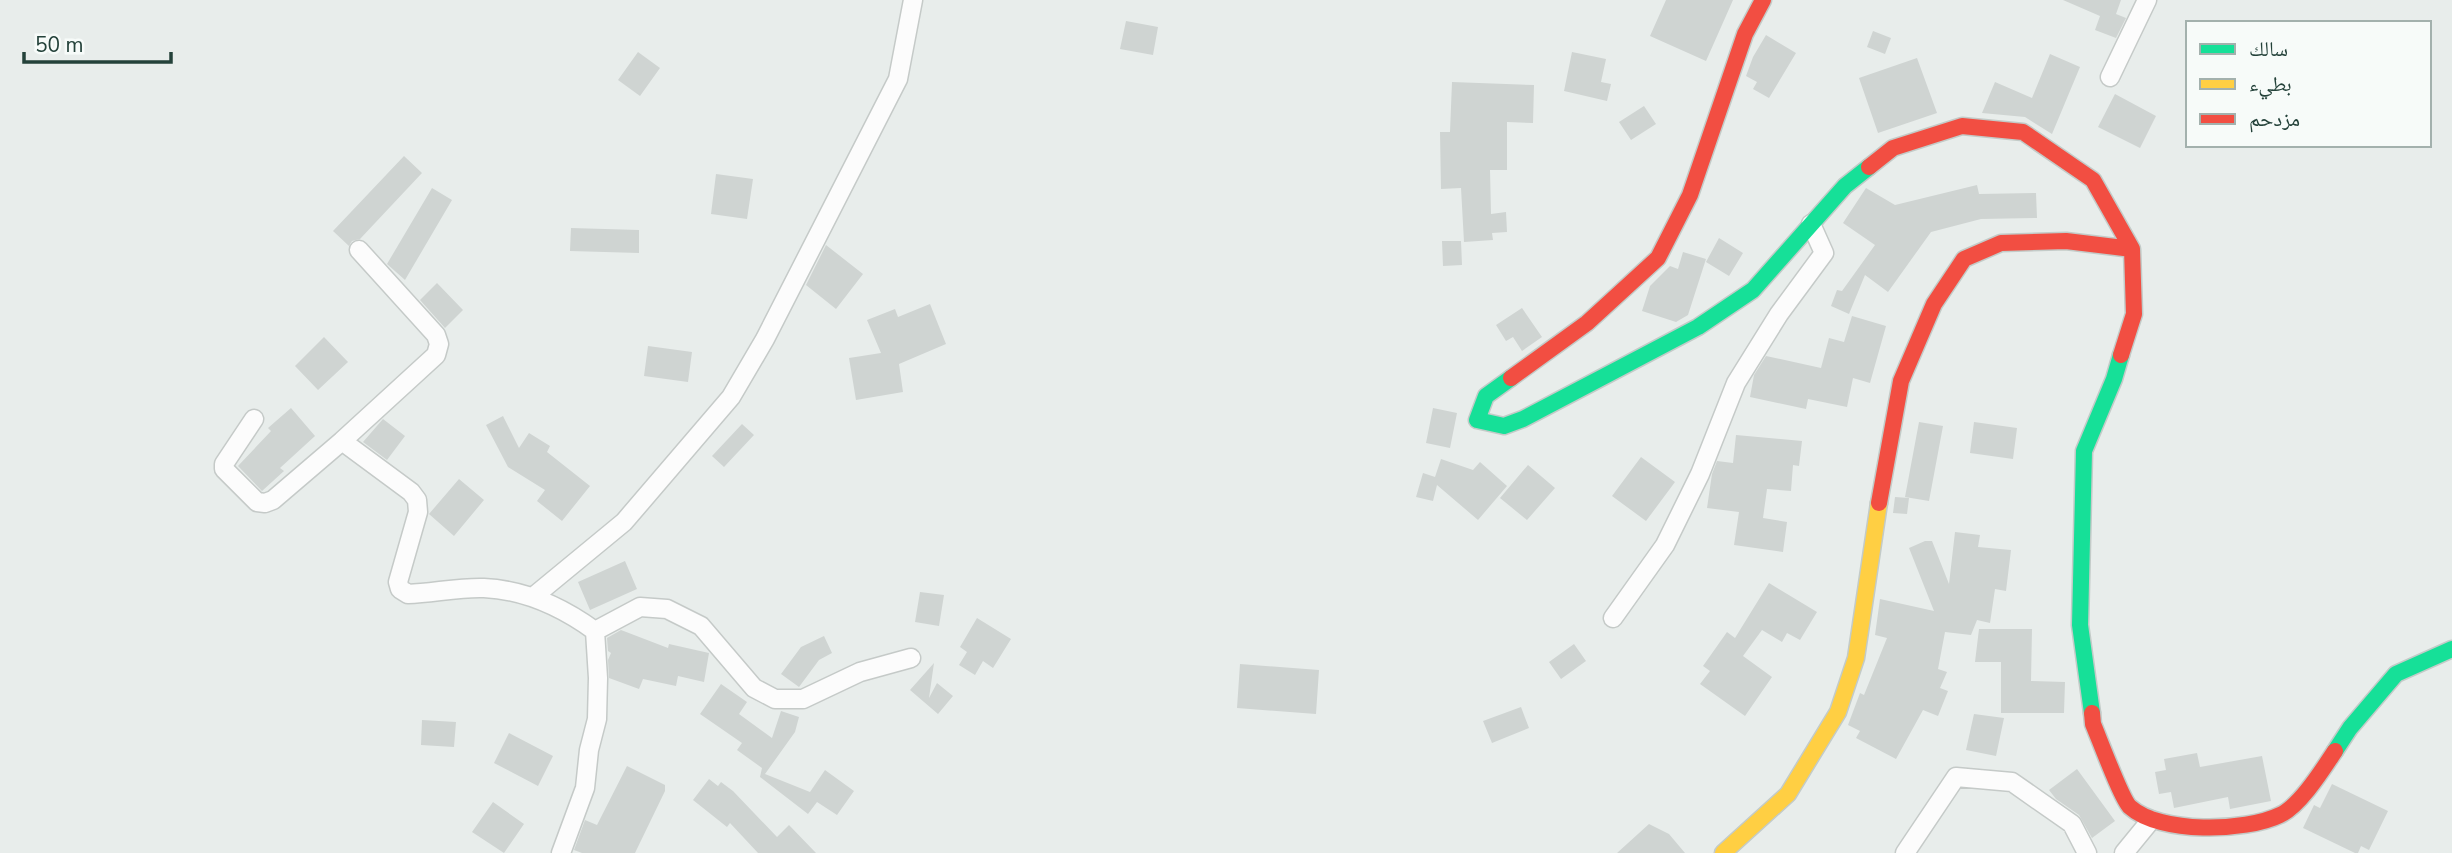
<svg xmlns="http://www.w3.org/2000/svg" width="2452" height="853" font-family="'Nunito Sans','Noto Naskh Arabic',sans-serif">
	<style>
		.building { fill: #cfd4d2 }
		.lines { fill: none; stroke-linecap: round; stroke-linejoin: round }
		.street-casing { stroke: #c5cac8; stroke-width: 21 }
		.fast-casing { stroke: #c3cbc8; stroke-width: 19 }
		.slow-casing { stroke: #c3cbc8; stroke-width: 19 }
		.jam-casing { stroke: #c3cbc8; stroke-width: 19 }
		.street { stroke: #fcfcfc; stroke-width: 18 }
		.fast { stroke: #16e098; stroke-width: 16 }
		.slow { stroke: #ffcf43; stroke-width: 16 }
		.jam { stroke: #f24e42; stroke-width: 16 }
	</style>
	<rect width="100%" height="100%" fill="#e8edeb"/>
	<path class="building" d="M 1666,0 L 1733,0 L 1706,61 L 1650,36 Z
		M 2063,0 L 2121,0 L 2116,14 L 2126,18 L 2116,38 L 2095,30 L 2100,16 Z
		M 1126,21 L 1158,27 L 1153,55 L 1120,49 Z
		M 1873,31 L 1891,38 L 1885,54 L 1867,47 Z
		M 1766,35 L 1796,53 L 1769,98 L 1753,89 L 1757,82 L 1746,76 L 1753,57 Z
		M 638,52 L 660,68 L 640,96 L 618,80 Z
		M 1572,52 L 1606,59 L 1601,82 L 1611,84 L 1607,101 L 1564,91 Z
		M 2050,54 L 2080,67 L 2052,134 L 2025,117 L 1982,113 L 1995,82 L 2032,98 Z
		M 1917,58 L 1937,113 L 1878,133 L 1859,78 Z
		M 1452,82 L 1534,85 L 1533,123 L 1507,122 L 1507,170 L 1490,170 L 1491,214 L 1506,212 L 1507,232 L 1492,233 L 1493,240 L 1464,242 L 1461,188 L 1441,189 L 1440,132 L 1450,132 Z
		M 2115,94 L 2156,116 L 2140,148 L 2098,127 Z
		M 1644,106 L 1656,124 L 1631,140 L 1619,122 Z
		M 404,156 L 422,173 L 360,239 L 352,241 L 349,246 L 333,231 Z
		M 716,174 L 753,179 L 747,219 L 711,214 Z
		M 1977,185 L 1979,194 L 2036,193 L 2037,218 L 1981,219 L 1931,232 L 1888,292 L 1865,275 L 1849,314 L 1831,306 L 1837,290 L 1842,291 L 1875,245 L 1843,223 L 1866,188 L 1895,205 Z
		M 432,188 L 452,200 L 405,280 L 387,264 Z
		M 571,228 L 639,230 L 639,253 L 570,251 Z
		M 1719,238 L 1743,253 L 1729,276 L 1706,262 Z
		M 1442,241 L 1461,241 L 1462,265 L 1443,266 Z
		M 826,245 L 863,274 L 836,309 L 806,285 Z
		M 1683,252 L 1706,259 L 1688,315 L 1676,322 L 1642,311 L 1650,286 L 1670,266 L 1678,269 Z
		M 437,283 L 463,310 L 445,328 L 420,300 Z
		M 930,304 L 946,344 L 899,364 L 903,392 L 856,400 L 849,358 L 881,353 L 867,320 L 895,309 L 898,317 Z
		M 1522,308 L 1542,337 L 1522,351 L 1513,337 L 1506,341 L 1496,325 Z
		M 1852,316 L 1886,326 L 1870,383 L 1853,378 L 1847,407 L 1808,399 L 1806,409 L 1750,397 L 1754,375 L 1766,356 L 1821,368 L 1829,338 L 1844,342 Z
		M 324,337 L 348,362 L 318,390 L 295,366 Z
		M 648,346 L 692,352 L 688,382 L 644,376 Z
		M 291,408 L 315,436 L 280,468 L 284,471 L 262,491 L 238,466 L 271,431 L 268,428 Z
		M 1433,408 L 1457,413 L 1450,448 L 1426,443 Z
		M 503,416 L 519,448 L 529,433 L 550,446 L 547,452 L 590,486 L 562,521 L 537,501 L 545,490 L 508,467 L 486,425 Z
		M 383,419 L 405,436 L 387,460 L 363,442 Z
		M 1919,422 L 1943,426 L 1929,501 L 1905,497 Z
		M 1974,422 L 2017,428 L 2013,459 L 1970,453 Z
		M 742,424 L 754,435 L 724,467 L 712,456 Z
		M 1736,435 L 1802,441 L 1799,466 L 1793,465 L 1791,491 L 1767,489 L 1763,518 L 1787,522 L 1783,552 L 1734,545 L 1739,512 L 1707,508 L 1712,474 L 1717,461 L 1733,463 Z
		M 1641,457 L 1675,482 L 1646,521 L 1612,496 Z
		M 1441,459 L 1473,470 L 1480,462 L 1507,486 L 1478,520 L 1437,485 L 1433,501 L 1416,497 L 1423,473 L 1435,477 Z
		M 1528,465 L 1555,488 L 1527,520 L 1500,498 Z
		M 459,479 L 484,500 L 454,536 L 429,514 Z
		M 1895,497 L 1909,498 L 1907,514 L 1893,513 Z
		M 1955,532 L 1980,535 L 1978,547 L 2011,550 L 2006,591 L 1995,589 L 1990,623 L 1977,620 L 1971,635 L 1945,632 L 1938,669 L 1947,672 L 1940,688 L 1948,691 L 1938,716 L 1923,710 L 1896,759 L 1856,738 L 1860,731 L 1848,725 L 1860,693 L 1864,695 L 1887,638 L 1875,635 L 1880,599 L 1934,611 L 1909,548 L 1925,541 L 1932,541 L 1949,584 Z
		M 625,561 L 637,589 L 590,610 L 578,582 Z
		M 1769,583 L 1817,612 L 1800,640 L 1787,633 L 1782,642 L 1762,630 L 1743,656 L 1772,677 L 1745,716 L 1700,684 L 1710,671 L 1703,666 L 1727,632 L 1735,638 Z
		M 920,592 L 944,595 L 939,626 L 915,622 Z
		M 977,618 L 1011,639 L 993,668 L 983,661 L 975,675 L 959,665 L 967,652 L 960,647 Z
		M 1979,629 L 2032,629 L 2031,681 L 2065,682 L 2064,713 L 2001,713 L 2001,662 L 1975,662 Z
		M 621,630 L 668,648 L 669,644 L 709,653 L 704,682 L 678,676 L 676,686 L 643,679 L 639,689 L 609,678 L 608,660 L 611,653 L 608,651 L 607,638 Z
		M 824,636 L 832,653 L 819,660 L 799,687 L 781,674 L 801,647 Z
		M 1574,644 L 1586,661 L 1561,679 L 1549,662 Z
		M 934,663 L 929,698 L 937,683 L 953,696 L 938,714 L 910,690 Z
		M 1240,664 L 1319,670 L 1316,714 L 1237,708 Z
		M 721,684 L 747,702 L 739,714 L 772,738 L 781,711 L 799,717 L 795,732 L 765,774 L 810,792 L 825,770 L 854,791 L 837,815 L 817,802 L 808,814 L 760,777 L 762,768 L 737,750 L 742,743 L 700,714 Z
		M 1521,707 L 1529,728 L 1492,743 L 1483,721 Z
		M 1974,714 L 2004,718 L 1996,756 L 1966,750 Z
		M 422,720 L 456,722 L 454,747 L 421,745 Z
		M 509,733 L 553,756 L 538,786 L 494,763 Z
		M 2197,753 L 2200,767 L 2262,756 L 2271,801 L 2230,809 L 2228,797 L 2174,808 L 2171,792 L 2159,794 L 2155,772 L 2166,770 L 2164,759 Z
		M 627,766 L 665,785 L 665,791 L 635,853 L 582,853 L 574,850 L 585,820 L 597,825 Z
		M 2077,769 L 2115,821 L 2092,838 L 2079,815 L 2056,799 L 2049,790 Z
		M 709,779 L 718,786 L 721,782 L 733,791 L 777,837 L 789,825 L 816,853 L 758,853 L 730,823 L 727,827 L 693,800 Z
		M 2332,784 L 2388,811 L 2369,850 L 2361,846 L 2358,853 L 2355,853 L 2303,828 L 2314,805 L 2320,808 Z
		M 493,802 L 524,824 L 504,853 L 472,832 Z
		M 1649,824 L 1669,834 L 1685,853 L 1617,853 Z"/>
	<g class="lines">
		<defs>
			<path id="street" d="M 2110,77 L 2147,0
				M 254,419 L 224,464 L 224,469 L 257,502 L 265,503 L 273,500 L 342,441 L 436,355 L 439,344 L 436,335 L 359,250
				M 342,441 L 411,492 L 417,500 L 418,512 L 398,582 L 400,589 L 408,594 C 433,593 460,587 484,588 C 526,590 562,607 595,631 L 598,678 L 597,719 L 589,750 L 585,788 L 561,853
				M 533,597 L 624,522 L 731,397 L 765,339 L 898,79 L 913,0
				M 1613,618 L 1665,545 L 1700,474 L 1736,383 L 1779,314 L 1824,253 L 1811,224
				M 595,631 L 640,607 L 667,609 L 701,626 L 754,688 L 775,699 L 803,699 L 860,672 L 911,658
				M 1905,853 L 1956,777 L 2012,782 L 2072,824 L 2087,853
				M 2124,853 L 2151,820"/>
			<path id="fast" d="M 1511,378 L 1486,396 L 1477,420 L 1504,426 L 1523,419 L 1698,327 L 1753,290 L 1845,186 L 1869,167
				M 2092,713 L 2080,625 L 2084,451 L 2114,379 L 2121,355
				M 2335,751 L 2350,728 L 2396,674 L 2452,649"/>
			<path id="slow" d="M 1723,853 L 1788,794 L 1838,712 L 1856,658 L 1879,503"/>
			<path id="jam" d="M 1869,167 L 1893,148 L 1962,126 L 2023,132 L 2093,180 L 2132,249 L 2134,314 L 2121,355
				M 1511,378 L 1587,323 L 1658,258 L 1690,195 L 1745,34 L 1763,0
				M 1879,503 L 1901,381 L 1934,304 L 1964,259 L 2001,243 L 2066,241 L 2132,249
				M 2092,713 L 2093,724 C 2099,738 2122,800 2130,807 C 2160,834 2245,832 2280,815 C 2300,806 2323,769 2335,751"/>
		</defs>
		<use href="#street" class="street-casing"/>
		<use href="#fast" class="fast-casing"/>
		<use href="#slow" class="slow-casing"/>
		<use href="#jam" class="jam-casing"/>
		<use href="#street" class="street"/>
		<use href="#fast" class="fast"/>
		<use href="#slow" class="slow"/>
		<use href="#jam" class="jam"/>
	</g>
	<rect x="2186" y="21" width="245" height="126" fill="#f7fbf9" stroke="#a3b1ad" stroke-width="2"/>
	<rect x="2200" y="44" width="35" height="10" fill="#16e098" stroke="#a3b1ad" stroke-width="2"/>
	<text x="2249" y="56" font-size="21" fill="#24423a">سالك</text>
	<rect x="2200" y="79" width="35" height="10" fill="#ffcf43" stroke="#a3b1ad" stroke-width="2"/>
	<text x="2249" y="91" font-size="21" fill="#24423a">بطيء</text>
	<rect x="2200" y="114" width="35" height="10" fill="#f24e42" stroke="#a3b1ad" stroke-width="2"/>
	<text x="2249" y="126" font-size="21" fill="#24423a">مزدحم</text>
	<path d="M24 52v10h147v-10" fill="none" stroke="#24423a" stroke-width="3.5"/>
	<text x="35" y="52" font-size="21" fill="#24423a" stroke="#f7fbf9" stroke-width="5" paint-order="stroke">50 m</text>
</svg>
